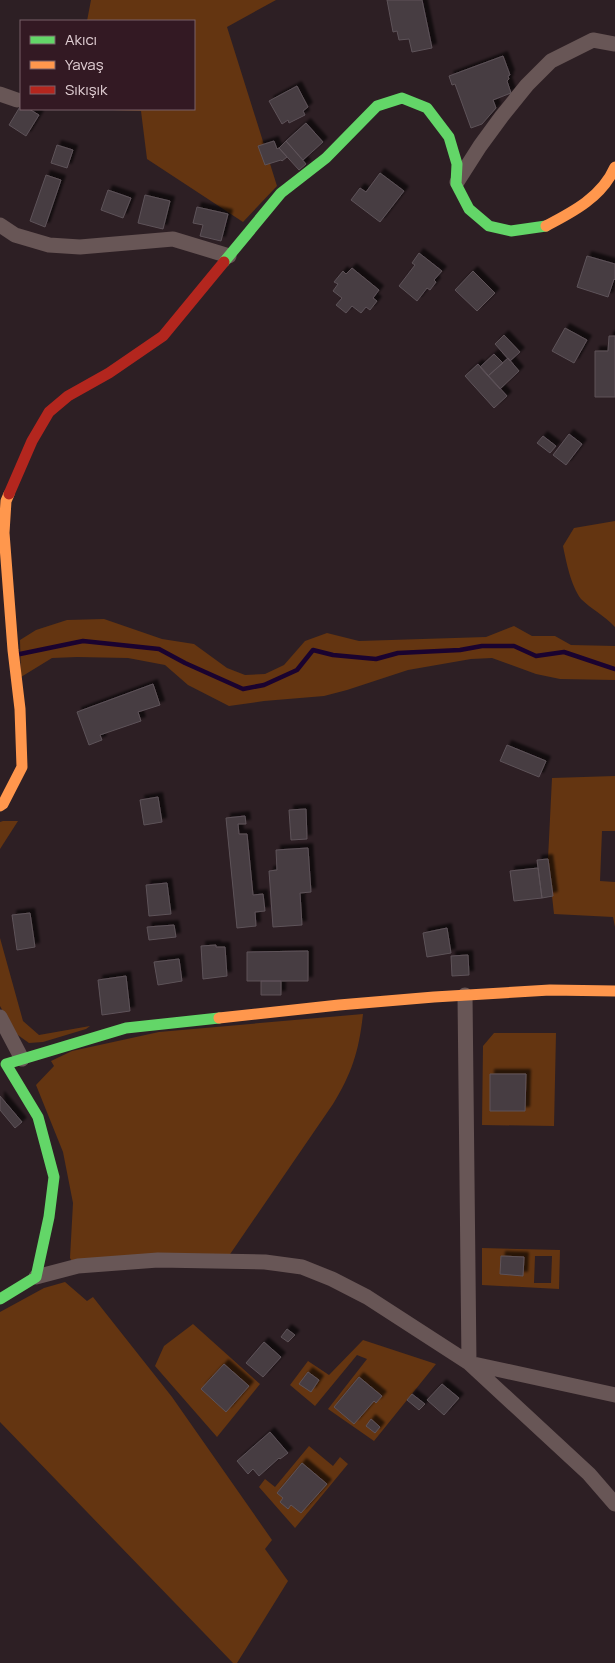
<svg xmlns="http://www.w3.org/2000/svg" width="615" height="1663" font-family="Manrope,sans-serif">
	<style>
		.green { fill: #643511; fill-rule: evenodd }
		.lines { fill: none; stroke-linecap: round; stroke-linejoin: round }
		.stream { stroke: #1a0330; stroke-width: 4.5 }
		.building { fill: #463c42; stroke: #5e5359; filter: url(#shadow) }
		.street { stroke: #685656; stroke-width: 15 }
		.fast { stroke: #63d668; stroke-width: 11 }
		.slow { stroke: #ff974d; stroke-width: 11 }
		.jam { stroke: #b3261e; stroke-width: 11 }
	</style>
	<defs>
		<filter id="shadow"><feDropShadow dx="4.5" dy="-4.5" stdDeviation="1" flood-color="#0009"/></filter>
	</defs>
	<rect width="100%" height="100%" fill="#2d1f24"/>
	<path class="green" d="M 91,0 L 276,0 L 227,27 L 277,186 L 243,222 L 147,159 L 141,111 L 83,109 L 194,109 L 194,21 L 87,21 Z
		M 615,521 L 615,627 C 605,616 590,608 581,599 C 571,586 566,561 563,546 L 574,528 Z
		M 104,619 L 162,639 L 194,644 L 227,668 L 245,675 L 265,674 L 284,665 L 305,641 L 327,633 L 359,641 L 486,637 L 514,626 L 532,636 L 555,636 L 571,645 L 615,646 L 615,680 L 560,679 L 536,674 L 492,658 L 471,659 L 408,670 L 347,690 L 324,696 L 264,701 L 229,706 L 188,685 L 165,665 L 128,658 L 77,657 L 52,658 L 21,677 L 20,640 L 36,630 L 67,620 Z
		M 615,776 L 615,831 L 602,831 L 600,881 L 615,882 L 615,927 L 613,917 L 554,914 L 548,859 L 552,778 Z
		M 3,821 L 18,821 L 0,849 L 0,822 Z
		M 0,938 L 23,1021 L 39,1035 L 90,1026 L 86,1029 L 43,1042 L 29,1043 L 15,1033 L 0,1006 Z
		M 363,1014 C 359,1051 352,1073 333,1104 L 224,1263 L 76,1269 L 70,1258 L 73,1203 L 63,1152 L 36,1085 L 54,1066 L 51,1061 L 72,1051 L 159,1032 Z
		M 494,1033 L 556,1033 L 554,1126 L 482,1125 L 483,1046 Z
		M 482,1248 L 560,1250 L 559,1289 L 482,1285 ZM 535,1256 L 552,1256 L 551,1283 L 534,1283 Z
		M 65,1282 L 87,1301 L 93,1297 L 104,1311 L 172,1397 L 272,1540 L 265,1549 L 288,1581 L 237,1663 L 233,1663 L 0,1422 L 0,1312 L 44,1288 Z
		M 193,1324 L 260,1384 L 217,1437 L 155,1366 L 164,1346 Z
		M 363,1340 L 436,1364 L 374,1441 L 328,1409 L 367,1359 L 357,1355 L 315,1406 L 290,1385 L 308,1361 L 329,1375 Z
		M 309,1446 L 333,1466 L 340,1457 L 348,1464 L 295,1528 L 259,1487 L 265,1479 L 275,1487 Z"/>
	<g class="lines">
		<path class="stream" d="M 20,654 L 83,641 L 159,649 L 185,663 L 243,689 L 264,685 L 297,670 L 313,650 L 333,655 L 376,659 L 398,653 L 460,650 L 482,646 L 514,646 L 536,656 L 564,652 L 615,669"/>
	</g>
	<path class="building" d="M 387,0 L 422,0 L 432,48 L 412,52 L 409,39 L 399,40 L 397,31 L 393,32 Z
		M 503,56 L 510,75 L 508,76 L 509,79 L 507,81 L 511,93 L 493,100 L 496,108 L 482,124 L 471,128 L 455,84 L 452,85 L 449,76 Z
		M 297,86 L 308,107 L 303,111 L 305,115 L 289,123 L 288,120 L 282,124 L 269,101 Z
		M 21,105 L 21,109 L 29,109 L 39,115 L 26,136 L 9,125 Z
		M 306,123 L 323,142 L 303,160 L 286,141 Z
		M 274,141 L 277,149 L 279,148 L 287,157 L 282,161 L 281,160 L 265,165 L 258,146 Z
		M 286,141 L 306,164 L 299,170 L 279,148 Z
		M 57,145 L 73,150 L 67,168 L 51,163 Z
		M 380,173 L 404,191 L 380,222 L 351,200 L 360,188 L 366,192 Z
		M 46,175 L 61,180 L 45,227 L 30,221 Z
		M 108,190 L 131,198 L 123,218 L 101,210 Z
		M 145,195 L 170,201 L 163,229 L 138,223 Z
		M 197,207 L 228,214 L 221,241 L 200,236 L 203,225 L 193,223 Z
		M 419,253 L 442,271 L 434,280 L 436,282 L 430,290 L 427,288 L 417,301 L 399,286 L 415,265 L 412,263 Z
		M 587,256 L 615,264 L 615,280 L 614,279 L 608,297 L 577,287 Z
		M 352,268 L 379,290 L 373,298 L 377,301 L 370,310 L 366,307 L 361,313 L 352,306 L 346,313 L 336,305 L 342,298 L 333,291 L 338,284 L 334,282 L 343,271 L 346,274 Z
		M 473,271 L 495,293 L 477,311 L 455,290 Z
		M 565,328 L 587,340 L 574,363 L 552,351 Z
		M 504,335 L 520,352 L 510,361 L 495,344 Z
		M 609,336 L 615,336 L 615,397 L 595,397 L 595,351 L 608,351 Z
		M 494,354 L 503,363 L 488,376 L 480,367 Z
		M 508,358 L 519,371 L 500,389 L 488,376 Z
		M 478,364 L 507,396 L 494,408 L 465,376 Z
		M 569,434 L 582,444 L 566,465 L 553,455 Z
		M 543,436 L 556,446 L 550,453 L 537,443 Z
		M 153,684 L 160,705 L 138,712 L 141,721 L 100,735 L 102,740 L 89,745 L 77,712 Z
		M 507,745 L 546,761 L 539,777 L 500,761 Z
		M 158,797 L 162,822 L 144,825 L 140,800 Z
		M 306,809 L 307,839 L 291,840 L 289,810 Z
		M 245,816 L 246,824 L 238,824 L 239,834 L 247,834 L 253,895 L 263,894 L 265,911 L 255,912 L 256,926 L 237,928 L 226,818 Z
		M 308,848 L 311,892 L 300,893 L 302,925 L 273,927 L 269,871 L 277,870 L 276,850 Z
		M 548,859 L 553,896 L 542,898 L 537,860 Z
		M 538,868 L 542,898 L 514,901 L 510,871 Z
		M 167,883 L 171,914 L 149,916 L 146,885 Z
		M 30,913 L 35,947 L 17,950 L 12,915 Z
		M 174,925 L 176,937 L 149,940 L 147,927 Z
		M 447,928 L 451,953 L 427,957 L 423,933 Z
		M 216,945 L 216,947 L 225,947 L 227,976 L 203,979 L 201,946 Z
		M 308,951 L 308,981 L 247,981 L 247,952 Z
		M 468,955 L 469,975 L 452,976 L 451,956 Z
		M 179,959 L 182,981 L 158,985 L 154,962 Z
		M 126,976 L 130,1011 L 102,1015 L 98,980 Z
		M 261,981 L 281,981 L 281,995 L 261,995 Z
		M 490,1074 L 526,1074 L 525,1111 L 490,1111 Z
		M 0,1096 L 22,1122 L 15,1128 L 0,1110 Z
		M 501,1256 L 524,1257 L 523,1276 L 500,1274 Z
		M 287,1329 L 295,1335 L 288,1342 L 281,1337 Z
		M 264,1342 L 281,1357 L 263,1377 L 246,1363 Z
		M 224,1364 L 249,1386 L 226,1412 L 201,1389 Z
		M 308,1372 L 319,1380 L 311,1392 L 299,1384 Z
		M 359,1377 L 382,1396 L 376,1403 L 374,1401 L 354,1424 L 334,1407 Z
		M 442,1384 L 459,1398 L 444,1415 L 427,1400 Z
		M 412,1394 L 425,1404 L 419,1410 L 407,1400 Z
		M 371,1419 L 380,1427 L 375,1433 L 366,1426 Z
		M 270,1432 L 288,1453 L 280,1459 L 279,1458 L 259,1476 L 253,1469 L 248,1474 L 237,1461 Z
		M 302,1463 L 327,1484 L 301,1513 L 291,1505 L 288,1509 L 280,1502 L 283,1498 L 277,1493 Z"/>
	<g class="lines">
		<path class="street" d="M 0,94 L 17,100
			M 457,182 L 480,146 L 502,116 L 527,85 L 551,61 L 593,40 L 615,44
			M 0,225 L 15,235 L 49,245 L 80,247 L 173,239 L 229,256
			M 465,995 L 469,1363 L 615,1395
			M 0,1017 L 22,1059
			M 36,1277 L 78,1266 L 158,1260 L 265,1262 L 302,1267 L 332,1279 L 367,1297 L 469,1363 L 589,1474 L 615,1504"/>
		<path class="fast" d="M 224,262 L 281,193 L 326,158 L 377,106 L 402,98 L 427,108 L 449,137 L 457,164 L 456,184 L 469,209 L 489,226 L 511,231 L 546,226
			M 0,1299 L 36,1277 L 49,1217 L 54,1177 L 38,1117 L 6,1064 L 126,1028 L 219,1018"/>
		<path class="slow" d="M 546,226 C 573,212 602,197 615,167
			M 0,806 L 3,804 L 22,767 L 20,709 L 13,650 L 4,533 L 6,501 L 9,494
			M 219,1018 L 339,1005 L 434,997 L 550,990 L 615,991"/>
		<path class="jam" d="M 9,494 L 32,441 L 49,412 L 68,396 L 109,373 L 163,336 L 224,262"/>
	</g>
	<rect x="20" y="20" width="175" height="90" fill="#331923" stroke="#786169"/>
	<rect x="30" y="36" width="25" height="8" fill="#63d668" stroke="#786169"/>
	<text x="65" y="45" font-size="15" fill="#e0ced3">Akıcı</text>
	<rect x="30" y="61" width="25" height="8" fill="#ff974d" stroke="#786169"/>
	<text x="65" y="70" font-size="15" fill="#e0ced3">Yavaş</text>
	<rect x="30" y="86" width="25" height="8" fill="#b3261e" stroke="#786169"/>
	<text x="65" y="95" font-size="15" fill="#e0ced3">Sıkışık</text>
</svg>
